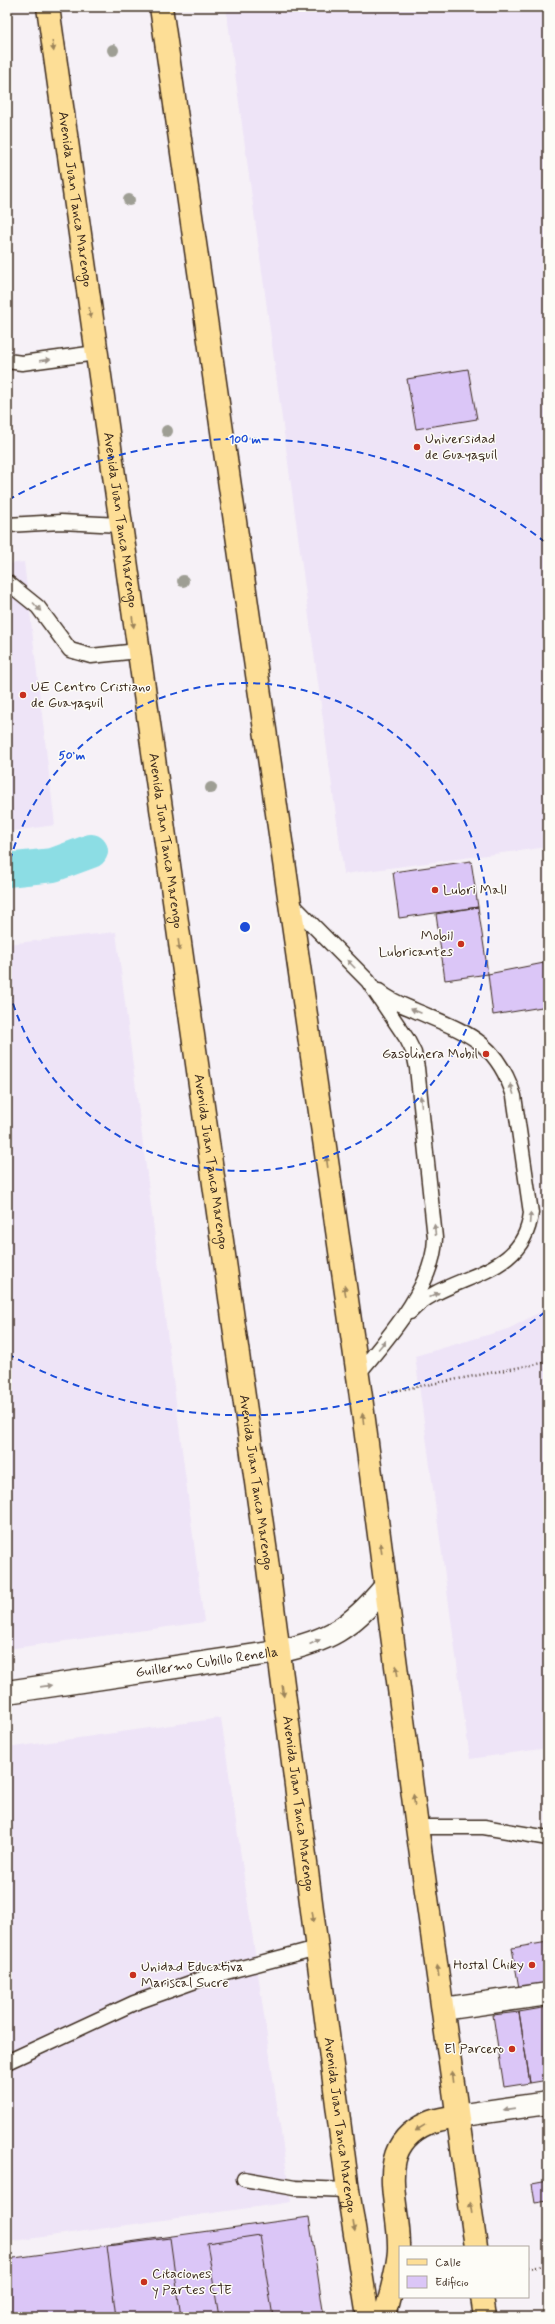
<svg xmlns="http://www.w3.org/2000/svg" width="555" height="2324" font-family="Mynerve,sans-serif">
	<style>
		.built { fill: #eee4f7 }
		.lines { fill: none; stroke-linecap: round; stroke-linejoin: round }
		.canal { stroke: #8cdde4; stroke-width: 34 }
		.building { fill: #dbc6f7; stroke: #3b2a1e }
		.lane-casing { stroke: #3b2a1e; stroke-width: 17 }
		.street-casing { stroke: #3b2a1e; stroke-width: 25 }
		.secondary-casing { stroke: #3b2a1e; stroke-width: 25 }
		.primary-casing { stroke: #3b2a1e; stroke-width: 25 }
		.path { stroke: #3b2a1e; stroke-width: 2.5; stroke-dasharray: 1 3; stroke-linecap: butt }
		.lane { stroke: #fdfcf7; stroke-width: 14 }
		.street { stroke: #fdfcf7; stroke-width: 22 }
		.secondary { stroke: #fdfcf7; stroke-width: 22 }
		.primary { stroke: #fdde96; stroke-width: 22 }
		.tree { fill: #9e9e94 }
		.oneway { fill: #9c845a }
		.oneway2 { fill: #9c938a }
		.ring { fill: none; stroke: #1d4ed8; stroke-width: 2; stroke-dasharray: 7 5 }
		.poi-dot { fill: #c8321e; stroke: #fdfcf7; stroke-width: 1.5 }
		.labels { text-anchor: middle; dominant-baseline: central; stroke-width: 3; stroke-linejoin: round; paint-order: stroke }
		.street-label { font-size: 14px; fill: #3b2a1e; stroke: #fdfcf7 }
		.poi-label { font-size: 14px; fill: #3b2a1e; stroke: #fdfcf7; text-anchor: start }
		.centre { fill: #1d4ed8; stroke: #fdfcf7; stroke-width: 2 }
		.ring-label { font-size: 12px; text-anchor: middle; font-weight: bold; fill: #1d4ed8; stroke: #fdfcf7; stroke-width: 3; stroke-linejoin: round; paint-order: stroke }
	</style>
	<rect width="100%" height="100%" fill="#f6f1f7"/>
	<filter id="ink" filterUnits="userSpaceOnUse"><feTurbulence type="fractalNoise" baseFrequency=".025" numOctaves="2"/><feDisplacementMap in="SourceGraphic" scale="8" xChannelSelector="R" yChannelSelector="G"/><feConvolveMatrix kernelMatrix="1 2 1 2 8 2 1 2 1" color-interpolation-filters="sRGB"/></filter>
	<g filter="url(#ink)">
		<path class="built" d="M 226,7 L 548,7 L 548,847 L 344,874 Z
			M 24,562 L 55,825 L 7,832 L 7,564 Z
			M 116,932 L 204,1622 L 7,1649 L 7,944 Z
			M 548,1308 L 548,1748 L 470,1759 L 415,1356 L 508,1329 Z
			M 221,1718 L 291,2202 L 7,2242 L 7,1748 Z"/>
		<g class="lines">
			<path class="canal" d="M 7,870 L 53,865 L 91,851"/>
		</g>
		<path class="building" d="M 468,369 L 477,419 L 416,429 L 407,379 Z
			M 471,861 L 478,907 L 399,918 L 393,872 Z
			M 478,907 L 488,974 L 445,980 L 436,914 Z
			M 544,963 L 548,986 L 548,1006 L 493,1015 L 488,974 Z
			M 548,1942 L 548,1983 L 519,1988 L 512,1948 Z
			M 548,2007 L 548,2080 L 530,2083 L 519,2012 Z
			M 519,2012 L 530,2083 L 504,2087 L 493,2015 Z
			M 548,2181 L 548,2201 L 535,2203 L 532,2184 Z
			M 309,2217 L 324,2317 L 7,2317 L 7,2259 Z
			M 260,2235 L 273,2317 L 219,2317 L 207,2243 Z
			M 170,2238 L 181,2317 L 116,2317 L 107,2246 Z"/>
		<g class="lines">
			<defs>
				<path id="lane" d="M 7,361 L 22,363 L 96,353
					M 7,525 L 61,522 L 120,525
					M 7,582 L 38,607 L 70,650 L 91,656 L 138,651
					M 290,902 L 368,981 L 407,1039 L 414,1053 L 417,1068 L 435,1238 C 434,1287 387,1339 357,1375
					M 379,991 C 389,1000 402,1005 414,1010 C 464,1032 496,1039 514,1096 L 531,1213 C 523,1281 447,1272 410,1312
					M 417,1827 L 484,1827 L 548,1838
					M 7,2062 L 134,2003 L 207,1977 L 317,1948
					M 244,2179 L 295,2188 L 348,2190"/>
				<path id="street" d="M 443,2009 L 548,1994"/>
				<g id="secondary">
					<path id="s1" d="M 7,1692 L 277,1652 C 329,1641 351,1628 385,1587"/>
					<path d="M 457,2116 L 548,2103"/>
				</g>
				<g id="primary">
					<path id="s2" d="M 48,7 L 267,1560 L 348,2190 L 368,2317"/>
					<path d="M 161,7 L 361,1397 L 417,1827 L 476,2247"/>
					<path d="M 482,2297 L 485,2317"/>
					<path d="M 385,2317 C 389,2297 400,2265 399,2245 C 399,2200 373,2147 428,2123 C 436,2119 448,2118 457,2116"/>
				</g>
			</defs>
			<use href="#lane" class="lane-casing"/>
			<use href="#street" class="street-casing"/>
			<use href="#secondary" class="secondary-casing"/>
			<use href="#primary" class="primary-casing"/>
			<path class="path" d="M 389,1392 L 548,1362
				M 528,2267 L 548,2265"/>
			<use href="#lane" class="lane"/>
			<use href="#street" class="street"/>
			<use href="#secondary" class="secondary"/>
			<use href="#primary" class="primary"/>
		</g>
		<g class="tree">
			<circle cx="113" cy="50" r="6"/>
			<circle cx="129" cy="200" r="6"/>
			<circle cx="167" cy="431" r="6"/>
			<circle cx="183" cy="581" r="6"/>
			<circle cx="211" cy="788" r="6"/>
		</g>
		<defs><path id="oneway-solid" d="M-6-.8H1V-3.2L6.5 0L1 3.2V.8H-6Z"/></defs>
		<g class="oneway">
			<use href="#oneway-solid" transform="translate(53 46) rotate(82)"/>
			<use href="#oneway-solid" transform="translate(90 313) rotate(82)"/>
			<use href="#oneway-solid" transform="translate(133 622) rotate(82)"/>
			<use href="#oneway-solid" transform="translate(179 945) rotate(82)"/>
			<use href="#oneway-solid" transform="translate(327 1162) rotate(-98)"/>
			<use href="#oneway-solid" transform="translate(345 1291) rotate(-98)"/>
			<use href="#oneway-solid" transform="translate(363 1419) rotate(-97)"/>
			<use href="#oneway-solid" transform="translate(381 1548) rotate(-98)"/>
			<use href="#oneway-solid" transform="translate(397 1671) rotate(-98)"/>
			<use href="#oneway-solid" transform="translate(283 1691) rotate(82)"/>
			<use href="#oneway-solid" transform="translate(414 1800) rotate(-97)"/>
			<use href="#oneway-solid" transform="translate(313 1917) rotate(82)"/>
			<use href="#oneway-solid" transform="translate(438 1971) rotate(-98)"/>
			<use href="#oneway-solid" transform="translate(452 2077) rotate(-97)"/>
			<use href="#oneway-solid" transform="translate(420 2128) rotate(148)"/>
			<use href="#oneway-solid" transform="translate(471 2208) rotate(-98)"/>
			<use href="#oneway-solid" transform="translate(354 2226) rotate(81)"/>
		</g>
		<g class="oneway2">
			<use href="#oneway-solid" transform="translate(45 360) rotate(-8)"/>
			<use href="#oneway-solid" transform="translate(37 607) rotate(48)"/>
			<use href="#oneway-solid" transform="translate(351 964) rotate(-135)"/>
			<use href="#oneway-solid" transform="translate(416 1011) rotate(-157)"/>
			<use href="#oneway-solid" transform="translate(512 1089) rotate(-108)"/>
			<use href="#oneway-solid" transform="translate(421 1101) rotate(-96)"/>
			<use href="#oneway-solid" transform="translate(530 1218) rotate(-86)"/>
			<use href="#oneway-solid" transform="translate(435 1230) rotate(-96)"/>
			<use href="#oneway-solid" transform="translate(434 1295) rotate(-24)"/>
			<use href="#oneway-solid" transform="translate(382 1345) rotate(-50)"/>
			<use href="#oneway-solid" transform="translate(315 1642) rotate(-24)"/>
			<use href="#oneway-solid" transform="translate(46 1686) rotate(-8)"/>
			<use href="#oneway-solid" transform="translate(509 2109) rotate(172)"/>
		</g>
	</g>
	<g class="ring">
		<path d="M7 872A244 244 0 1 1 7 982"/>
		<path d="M545 1312A488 488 0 0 1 8 1354M8 500A488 488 0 0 1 545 542"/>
	</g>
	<g class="poi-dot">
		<circle cx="417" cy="447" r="4"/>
		<circle cx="23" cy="695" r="4"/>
		<circle cx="435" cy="890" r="4"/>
		<circle cx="461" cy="944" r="4"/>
		<circle cx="486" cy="1054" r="4"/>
		<circle cx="532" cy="1965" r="4"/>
		<circle cx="133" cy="1975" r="4"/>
		<circle cx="512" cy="2049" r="4"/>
		<circle cx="144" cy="2282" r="4"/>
	</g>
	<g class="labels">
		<g class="street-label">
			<text stroke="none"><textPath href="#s2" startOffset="194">Avenida Juan Tanca Marengo</textPath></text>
			<text stroke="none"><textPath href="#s2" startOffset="518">Avenida Juan Tanca Marengo</textPath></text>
			<text stroke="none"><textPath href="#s2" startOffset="842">Avenida Juan Tanca Marengo</textPath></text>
			<text stroke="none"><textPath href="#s2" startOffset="1166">Avenida Juan Tanca Marengo</textPath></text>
			<text stroke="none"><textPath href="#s2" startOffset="1490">Avenida Juan Tanca Marengo</textPath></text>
			<text stroke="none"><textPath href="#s1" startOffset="202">Guillermo Cubillo Renella</textPath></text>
			<text stroke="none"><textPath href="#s2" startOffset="1814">Avenida Juan Tanca Marengo</textPath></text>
			<text stroke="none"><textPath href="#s2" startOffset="2138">Avenida Juan Tanca Marengo</textPath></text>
		</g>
		<g class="poi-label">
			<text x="425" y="439">Universidad<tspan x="425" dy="16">de Guayaquil</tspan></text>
			<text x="31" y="687">UE Centro Cristiano<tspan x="31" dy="16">de Guayaquil</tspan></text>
			<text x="443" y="890">Lubri Mall</text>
			<text x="453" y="936" text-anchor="end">Mobil<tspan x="453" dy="16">Lubricantes</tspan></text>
			<text x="478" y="1054" text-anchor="end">Gasolinera Mobil</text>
			<text x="524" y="1965" text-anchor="end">Hostal Chiky</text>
			<text x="141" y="1967">Unidad Educativa<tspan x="141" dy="16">Mariscal Sucre</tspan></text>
			<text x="504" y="2049" text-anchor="end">El Parcero</text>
			<text x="152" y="2274">Citaciones<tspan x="152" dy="16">y Partes CTE</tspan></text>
		</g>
	</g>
	<circle cx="245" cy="927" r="6" class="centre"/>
	<g class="ring-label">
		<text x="245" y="443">100 m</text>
		<text x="72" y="759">50 m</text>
	</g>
	<rect width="555" height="2324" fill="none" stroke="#fdfcf7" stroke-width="24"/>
	<rect x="12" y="12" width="531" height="2300" fill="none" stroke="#3b2a1e" stroke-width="1.5" filter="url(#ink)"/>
	<rect x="399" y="2246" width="130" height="52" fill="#fdfcf7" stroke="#afa8a0"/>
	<rect x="407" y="2259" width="20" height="6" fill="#fdde96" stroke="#afa8a0"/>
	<text x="435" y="2266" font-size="12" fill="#3b2a1e">Calle</text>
	<rect x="407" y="2276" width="20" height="12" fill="#dbc6f7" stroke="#afa8a0"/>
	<text x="435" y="2286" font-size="12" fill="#3b2a1e">Edificio</text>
</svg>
